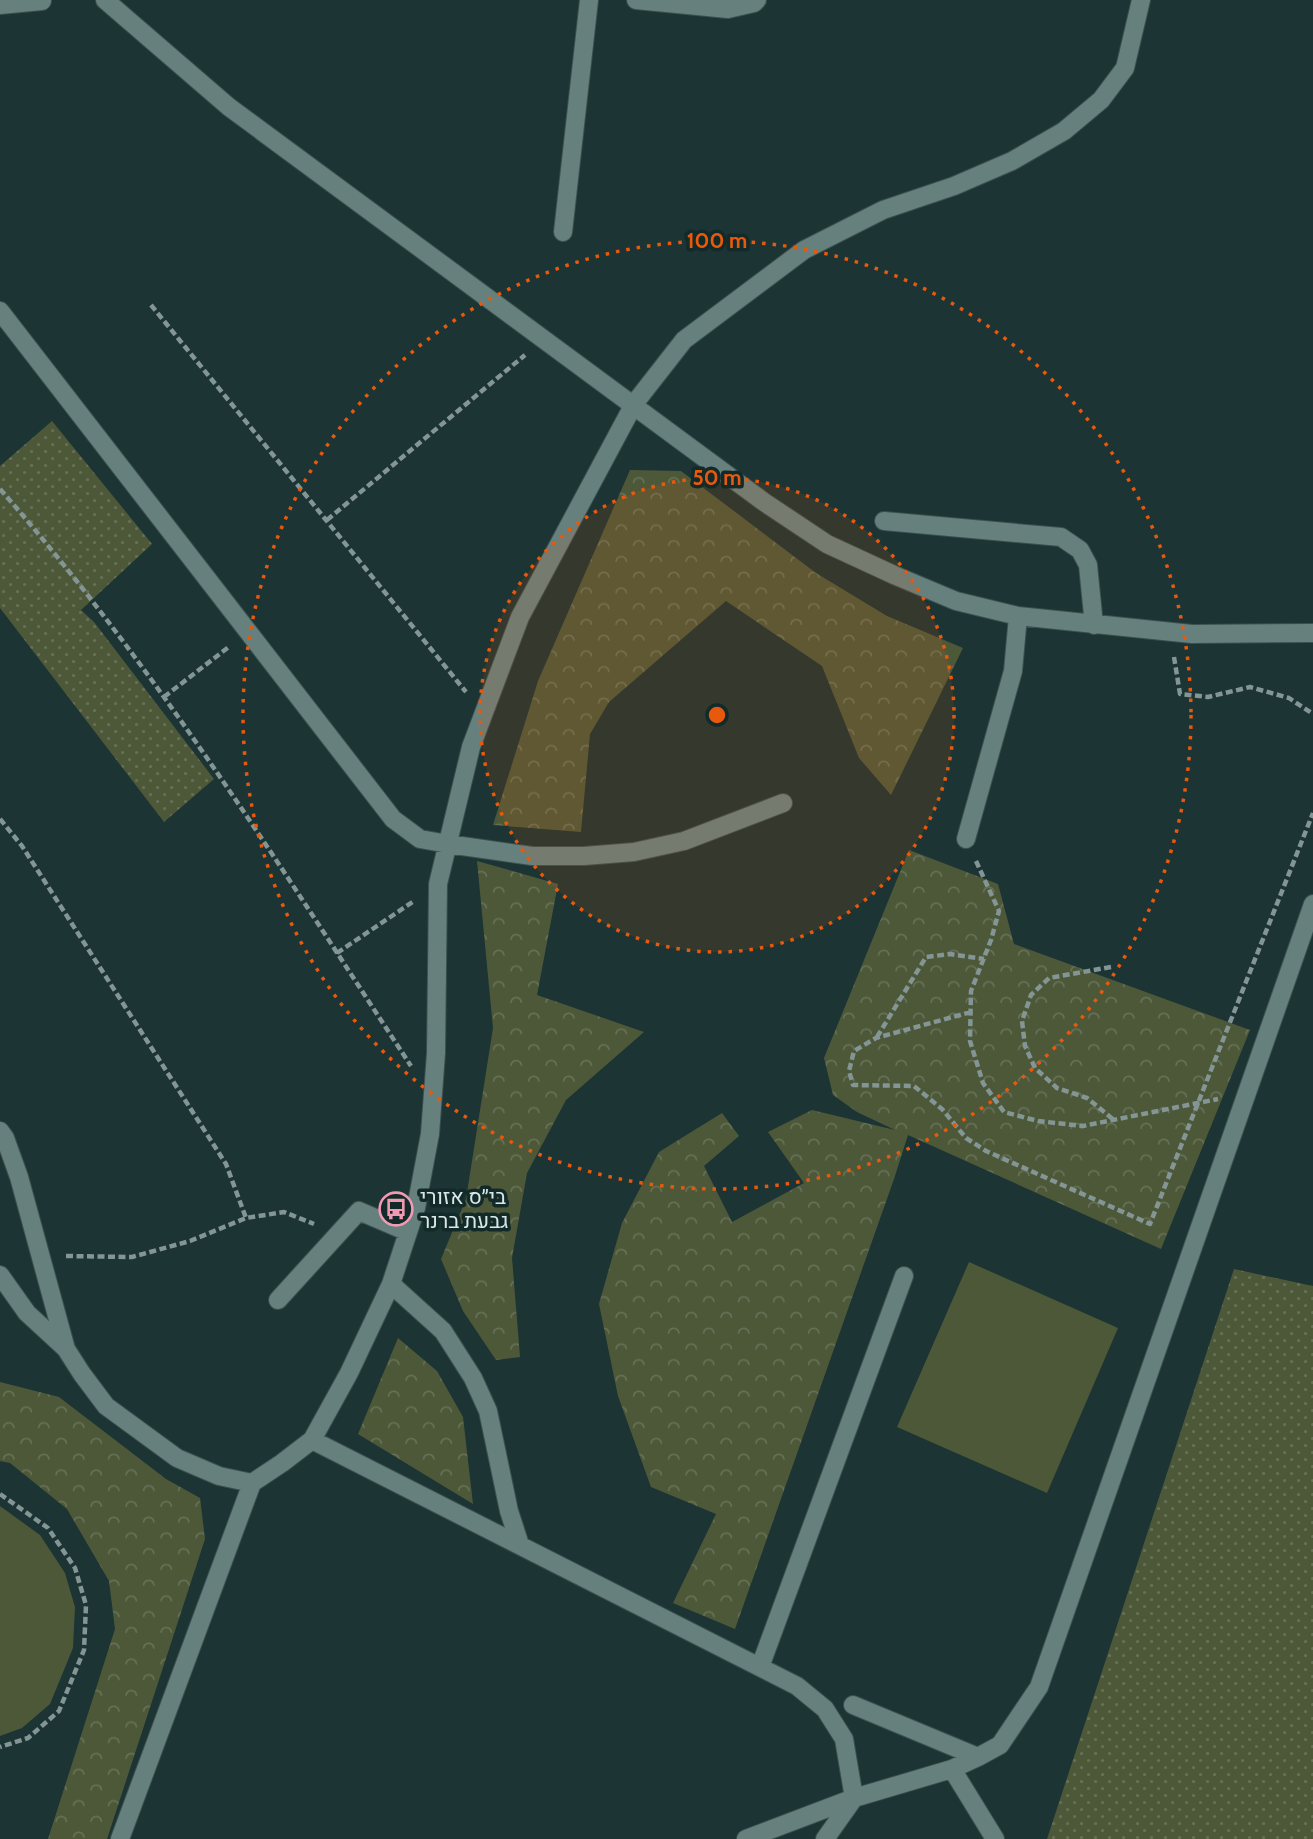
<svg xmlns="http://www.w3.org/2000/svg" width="1313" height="1839" viewBox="0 0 1313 1839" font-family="Cabin,Heebo,sans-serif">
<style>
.grass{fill:url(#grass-dots)}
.forest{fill:url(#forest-crowns)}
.garden{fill:#4d5839}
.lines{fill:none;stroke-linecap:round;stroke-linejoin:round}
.minor-casing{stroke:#3b5050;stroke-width:20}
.path{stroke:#839594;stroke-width:4.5;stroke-dasharray:7 3.5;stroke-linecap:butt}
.minor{stroke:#66807e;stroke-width:18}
.ring{fill:none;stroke:#e8590c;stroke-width:3.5;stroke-dasharray:3.5 7}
.labels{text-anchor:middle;stroke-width:7;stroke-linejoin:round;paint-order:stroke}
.poi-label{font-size:21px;fill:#d9e7e6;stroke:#122a29;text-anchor:start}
.centre{fill:#e8590c;stroke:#122a29;stroke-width:3.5}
.ring-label{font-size:21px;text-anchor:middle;font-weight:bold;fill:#e8590c;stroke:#122a29;stroke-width:7;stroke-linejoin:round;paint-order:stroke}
</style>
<defs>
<pattern id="grass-dots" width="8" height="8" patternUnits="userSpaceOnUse" patternTransform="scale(1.75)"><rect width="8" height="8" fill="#4d5839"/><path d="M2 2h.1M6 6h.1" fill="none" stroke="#667056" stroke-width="1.8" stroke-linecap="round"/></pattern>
<pattern id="forest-crowns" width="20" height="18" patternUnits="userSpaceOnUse" patternTransform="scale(1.75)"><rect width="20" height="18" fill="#4d5839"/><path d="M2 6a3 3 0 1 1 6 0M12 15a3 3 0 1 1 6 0" fill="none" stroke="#667056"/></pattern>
</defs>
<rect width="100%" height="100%" fill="#1c3433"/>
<path class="grass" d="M52,421L152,544L81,610L94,622L214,779L164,822L0,608V466Z
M1234,1269L1313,1286V1839H1047Z"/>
<path class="forest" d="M630,470L681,471L816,573L887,616L963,648L891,795L859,758L822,666L726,601L609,702L590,734L581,832L493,825L538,681Z
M909,850L998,884L1014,944L1250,1030L1161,1249L908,1135L894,1179L735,1629L673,1603L716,1514L651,1487L618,1396L599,1304L622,1223L659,1152L722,1113L739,1136L704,1166L732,1222L804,1183L768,1132L812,1110L895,1130L857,1112L833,1095L824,1058Z
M477,861L558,884L537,995L644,1032L566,1100L527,1173L512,1258L520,1357L496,1360L463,1311L441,1259L466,1199L493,1028Z
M398,1338L437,1371L463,1417L473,1504L358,1434Z
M0,1382L59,1397L166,1479L200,1498L205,1539L107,1839H48L115,1629L109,1581L67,1509L10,1463L0,1461Z"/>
<path class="garden" d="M969,1262L1118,1328L1047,1493L897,1427Z
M0,1506L40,1535L65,1573L75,1607L73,1648L50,1704L22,1728L0,1736Z"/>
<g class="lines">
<defs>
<path id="minor" d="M105,0L229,107L764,502L827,544L894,575L956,601L1018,616L1192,634L1313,633
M636,0L728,9L754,3L757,0
M0,5L42,1
M563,232L589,0
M0,311L393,819L420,839L448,844L532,856H584L634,852L684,841L783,803
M884,521L1061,537L1080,550L1088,565L1094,625
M966,839L1013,671L1018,616
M0,1131L5,1138L19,1177L66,1349L82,1374L106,1406L177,1458L219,1476L252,1483L282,1463L312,1440L349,1373L391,1284L416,1208L430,1134L436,1053L438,884L471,747L520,617L634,404L684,340L804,250L883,210L954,186L1012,161L1064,131L1101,100L1125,68L1141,0
M0,1275L27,1313L65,1348
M391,1284L443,1331L473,1378L488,1411L509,1511L520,1545
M278,1300L359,1211L408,1232
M312,1440L797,1686L825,1709L844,1739L854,1798L825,1839
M760,1667L904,1276
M853,1705L978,1757
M952,1769L995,1839
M120,1839L252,1483
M746,1839L854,1798L952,1769L978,1757L1000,1745L1039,1687L1313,904"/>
</defs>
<use href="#minor" class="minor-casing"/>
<path class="path" d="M151,305L466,692
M0,489C156,667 281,868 411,1066
M327,520L525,355
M1174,657L1180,694L1208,697L1250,687L1289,698L1313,714
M164,697L230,646
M0,819L22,846L226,1164L246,1218
M976,861L999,911L991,940L971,991L970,1041L983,1083L1004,1112L1038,1121L1083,1126L1218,1099
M337,953L414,901
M1111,967L1049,978L1031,995L1022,1021L1025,1046L1035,1068L1057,1088L1087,1098L1114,1120
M971,1012L876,1038L854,1051L849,1071L853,1085L914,1086L942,1109L966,1138L986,1151L1150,1224L1313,813
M877,1037L926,957L950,954L984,959
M66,1256L132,1257L190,1241L246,1218L284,1212L314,1224
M0,1494L48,1528L75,1568L86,1605L84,1650L59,1711L28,1738L0,1747"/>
<use href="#minor" class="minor"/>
</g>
<circle cx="717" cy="715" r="237" fill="#e8590c" fill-opacity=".12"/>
<g class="ring">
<circle cx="717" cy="715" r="237"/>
<circle cx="717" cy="715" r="474"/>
</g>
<defs>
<symbol id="bus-ring" viewBox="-11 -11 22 22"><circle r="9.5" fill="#122a29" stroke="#f19ab2" stroke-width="1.5"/><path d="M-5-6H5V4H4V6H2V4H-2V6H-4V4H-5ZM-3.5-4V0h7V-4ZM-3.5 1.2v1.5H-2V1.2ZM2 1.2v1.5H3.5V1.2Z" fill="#f19ab2"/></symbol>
</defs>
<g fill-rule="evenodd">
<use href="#bus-ring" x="377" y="1190" width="38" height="38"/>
</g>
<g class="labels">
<g class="poi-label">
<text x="420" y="1204">בי״ס אזורי<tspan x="420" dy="24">גבעת ברנר</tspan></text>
</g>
</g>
<circle cx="717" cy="715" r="10" class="centre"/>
<g class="ring-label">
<text x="717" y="248">100 m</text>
<text x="717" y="485">50 m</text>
</g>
</svg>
